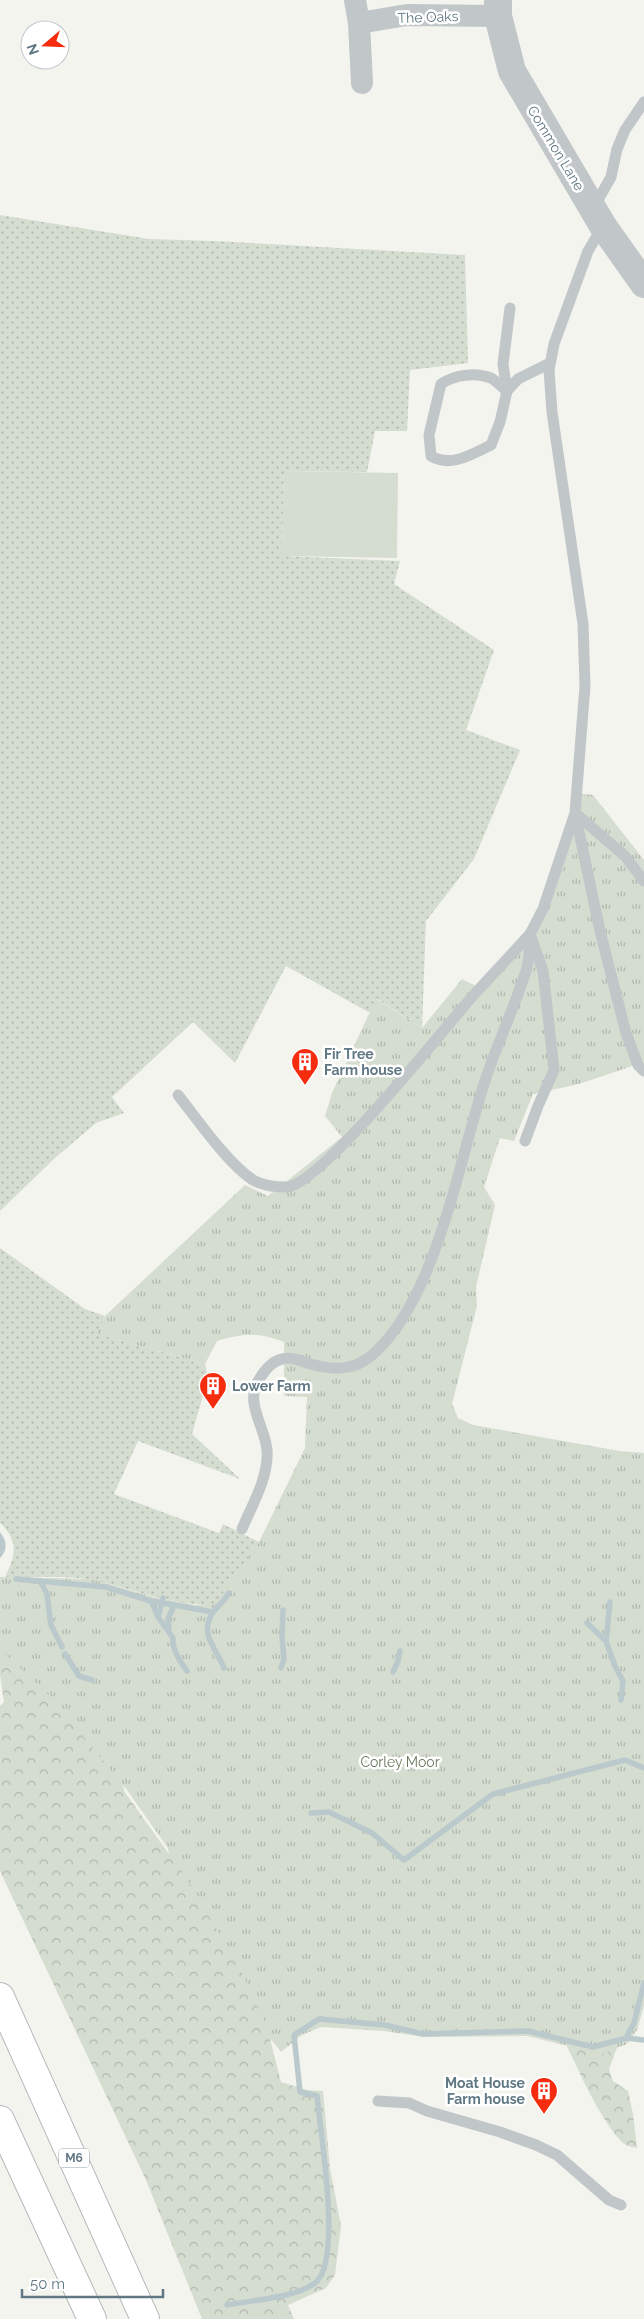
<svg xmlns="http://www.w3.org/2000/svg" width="644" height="2319" viewBox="0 0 644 2319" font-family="Raleway,sans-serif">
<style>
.grass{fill:url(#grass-dots)}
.forest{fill:url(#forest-crowns)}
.park{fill:url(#park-tufts)}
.pitch{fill:#d5dcd0}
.water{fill:#b9c9cc}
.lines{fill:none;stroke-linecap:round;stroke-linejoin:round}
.stream{stroke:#b9c9cc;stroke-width:5.5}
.motorway-casing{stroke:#b5b9bc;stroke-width:30}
.service{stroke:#c1c6c9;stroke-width:11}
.minor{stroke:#c1c6c9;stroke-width:22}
.tertiary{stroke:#c1c6c9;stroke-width:28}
.motorway{stroke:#fff;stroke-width:28}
.labels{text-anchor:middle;stroke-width:5;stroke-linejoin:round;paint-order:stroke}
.shield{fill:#fff;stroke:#90a0a9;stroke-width:1}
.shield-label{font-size:12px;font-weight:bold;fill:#607784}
.street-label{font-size:14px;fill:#607784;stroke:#fff}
.poi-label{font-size:14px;font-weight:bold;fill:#607784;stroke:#fff;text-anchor:start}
.park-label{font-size:14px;fill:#677a5f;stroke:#fff}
</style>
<defs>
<pattern id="grass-dots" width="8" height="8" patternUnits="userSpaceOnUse" patternTransform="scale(1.25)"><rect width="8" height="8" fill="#d5dcd0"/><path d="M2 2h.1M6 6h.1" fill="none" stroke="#b0b7ae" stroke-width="1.8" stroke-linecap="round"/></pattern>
<pattern id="forest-crowns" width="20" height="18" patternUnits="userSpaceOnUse" patternTransform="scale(1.25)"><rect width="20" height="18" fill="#d5dcd0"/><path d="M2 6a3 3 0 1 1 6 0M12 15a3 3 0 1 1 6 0" fill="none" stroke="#b0b7ae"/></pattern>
<pattern id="park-tufts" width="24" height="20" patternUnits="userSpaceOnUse" patternTransform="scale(1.25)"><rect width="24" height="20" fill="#d5dcd0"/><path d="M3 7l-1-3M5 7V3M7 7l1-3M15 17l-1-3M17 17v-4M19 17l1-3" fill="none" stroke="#b0b7ae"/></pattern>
</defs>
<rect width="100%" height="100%" fill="#f4f4ef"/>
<path class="grass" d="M0,215L149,239L214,241L465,255L468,363L410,370L407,431H375L367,472L284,471L282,556L400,561L394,584L494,650L466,730L520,750L474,859L426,921L422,1028L377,999L370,1013L286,966L235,1063L193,1022L112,1097L124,1113L96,1123L56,1157L0,1211Z
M0,1248L85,1309L105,1316L98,1334L205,1364L208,1378L192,1434L240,1479L138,1441L114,1494L219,1533L223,1524L259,1542L216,1604C173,1607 134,1589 93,1580C68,1575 31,1578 5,1577C16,1555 19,1541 0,1523Z"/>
<path class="forest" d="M6,1577L77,1579L121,1762L124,1791L169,1854L161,1815L627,2021L609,2069L613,2081L628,2091L633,2114L637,2148C630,2147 624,2145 620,2140C595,2111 578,2068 561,2034L385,2020L268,2031L281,2082L307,2090L323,2091L330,2168L341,2226L335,2275L326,2288L288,2305L294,2319H202L146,2180L0,1871V1706L4,1702L0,1675V1586Z"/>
<path class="park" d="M577,793L593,795L644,860V1062L579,1084L533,1094L514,1141L500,1138L484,1187L495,1205L476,1287L477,1306L452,1404L458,1418L473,1425L620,1451L644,1453V2006L637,2030L627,2044L602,2054L527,2036L424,2037L384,2031L321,2027L302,2035L281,2052L269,2037L264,2019L240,1969L172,1854L127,1790L51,1697L0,1649V1577L91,1579L154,1597L195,1605L216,1603L259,1542L305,1448L307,1397L284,1396V1342C256,1332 245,1333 217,1341L205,1364L97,1334L105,1316L245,1185L268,1196L342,1137L325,1116L332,1093L376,999L422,1028L462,979L476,986L536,920Z"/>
<path class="pitch" d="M284,471L398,473L397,558L282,556Z"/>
<path class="water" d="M0,1532C7,1541 8,1550 0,1558Z"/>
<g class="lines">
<path class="stream" d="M16,1579L106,1587L151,1601L213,1612
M40,1581L47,1594L51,1625L62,1647
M151,1601L158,1617L173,1638C172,1650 180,1661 187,1671
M158,1617L163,1598
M587,1623L606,1641L615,1666L623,1681L621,1700
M169,1629L168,1619L173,1608L170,1604
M606,1641L610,1602
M65,1654L79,1676L92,1680
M224,1668C217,1649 199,1635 212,1614C216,1607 223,1603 229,1593
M281,1668L284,1659L282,1637L283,1610
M393,1672L398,1661L400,1651
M311,1813L329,1812L372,1833L404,1860L493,1794L625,1760L644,1768
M626,2038L644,2040
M227,2305C253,2300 295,2298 315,2283C343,2262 320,2131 317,2096L300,2092L294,2035L319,2019L385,2025L423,2034L528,2031L593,2047L626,2038L634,2023L644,1983"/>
<defs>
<path id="motorway" d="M0,1997L145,2319
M0,2120L92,2319"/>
</defs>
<use href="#motorway" class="motorway-casing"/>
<path class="service" d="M594,207L611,177L617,149L625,130L644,102
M507,391C502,387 496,381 491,378C475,372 454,375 441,384L429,435L431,456C451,468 472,454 491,445L500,422L507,391L518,379L550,363
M507,391L503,364L510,308
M644,881L625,856L575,813L600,931L626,1033L638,1065L644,1071
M178,1095C197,1119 228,1164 253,1180C262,1185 277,1187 287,1187C320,1185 443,1030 471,998C491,976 511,955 530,934L543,909L575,813L585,686L583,624L552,412L549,370L554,344L588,251L603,226
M242,1529C252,1505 269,1477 267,1450C265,1426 243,1401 260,1378C265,1370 272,1361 282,1359C291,1357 299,1360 307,1363C330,1370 352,1372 371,1356C436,1301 458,1164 484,1084C496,1046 514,1009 526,971C530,960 529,946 530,934L543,971L554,1070L538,1106L525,1141
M378,2101L409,2103L427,2111L500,2132L536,2145L557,2155L609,2200L621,2205"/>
<path class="minor" d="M355,0L359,23L362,83
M359,23L407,15L498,16"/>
<path class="tertiary" d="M498,0V16L512,71L603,226L644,284"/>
<use href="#motorway" class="motorway"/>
</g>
<defs>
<symbol id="building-pin" viewBox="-11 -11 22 30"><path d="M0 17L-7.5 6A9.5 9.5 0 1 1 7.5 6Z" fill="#f52c0e" stroke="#fff"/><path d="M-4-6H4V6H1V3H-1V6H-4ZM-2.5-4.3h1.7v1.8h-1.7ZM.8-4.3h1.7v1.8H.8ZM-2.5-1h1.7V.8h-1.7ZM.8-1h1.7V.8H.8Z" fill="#fff"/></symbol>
</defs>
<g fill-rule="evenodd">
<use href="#building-pin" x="289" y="1046" width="32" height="43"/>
<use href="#building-pin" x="197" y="1370" width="32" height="43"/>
<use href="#building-pin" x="528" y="2075" width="32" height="43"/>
</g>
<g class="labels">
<rect class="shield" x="59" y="2148.5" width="30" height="19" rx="4"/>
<g class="shield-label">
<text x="74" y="2162">M6</text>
</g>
<g class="street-label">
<text transform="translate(428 17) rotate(-2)" y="5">The Oaks</text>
<text transform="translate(556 148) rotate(59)" y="5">Common Lane</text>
</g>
<g class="poi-label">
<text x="324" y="1059">Fir Tree<tspan x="324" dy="16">Farm house</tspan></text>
<text x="232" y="1391">Lower Farm</text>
<text x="525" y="2088" text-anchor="end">Moat House<tspan x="525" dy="16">Farm house</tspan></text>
</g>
<g class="park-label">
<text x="400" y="1767">Corley Moor</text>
</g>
</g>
<g transform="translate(45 45) rotate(251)"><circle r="24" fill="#ffffff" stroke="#bfc9ce"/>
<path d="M0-4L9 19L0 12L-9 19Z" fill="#f52c0e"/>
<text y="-8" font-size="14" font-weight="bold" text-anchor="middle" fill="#607784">N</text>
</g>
<path d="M22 2289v8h141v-8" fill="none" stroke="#607784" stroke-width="2.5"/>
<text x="30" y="2289" font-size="15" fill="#607784" stroke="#ffffff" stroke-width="4" paint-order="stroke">50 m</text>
</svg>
